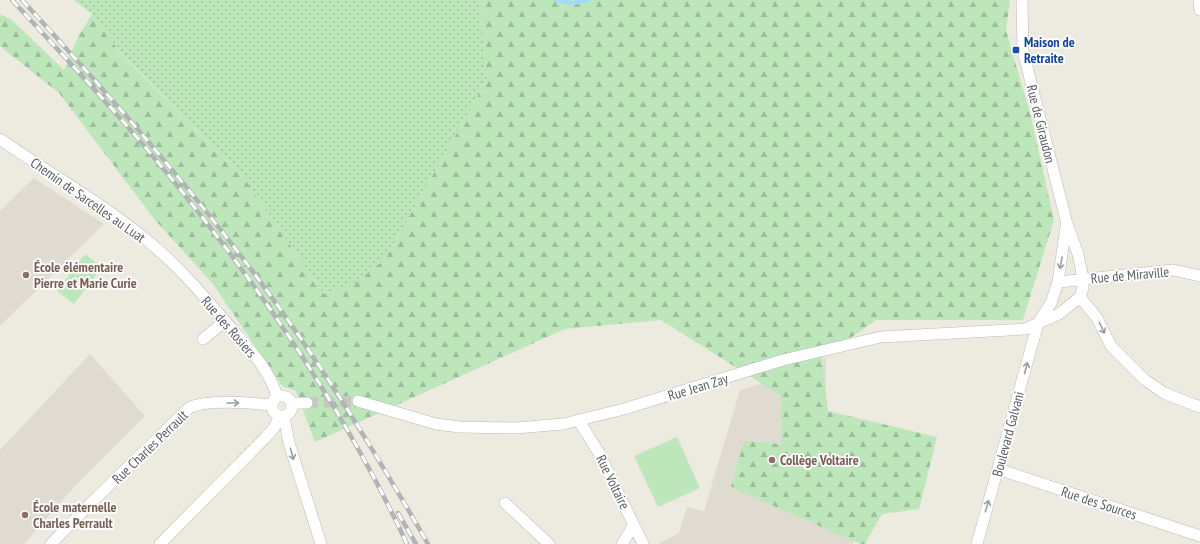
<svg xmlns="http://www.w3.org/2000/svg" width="1200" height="544" viewBox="0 0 1200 544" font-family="'PT Sans Narrow',sans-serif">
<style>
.education{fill:#e0dbd1}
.grass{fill:#bde7bb}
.forest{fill:url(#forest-firs)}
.park{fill:url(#park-dots)}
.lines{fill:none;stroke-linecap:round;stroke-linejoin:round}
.stream{stroke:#9fdbff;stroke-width:4}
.minor-tunnel{stroke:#c8c7c1;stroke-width:11;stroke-dasharray:11 5.5;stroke-linecap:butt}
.minor-casing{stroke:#b6babe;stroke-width:12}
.minor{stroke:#fff;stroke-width:11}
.rail-casing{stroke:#b2b3b4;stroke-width:4.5}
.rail{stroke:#fff;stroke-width:3;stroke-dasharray:9;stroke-linecap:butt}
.oneway{stroke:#9b9ea1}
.transit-dot{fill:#1a4fb4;stroke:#fff;stroke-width:1.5}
.education-dot{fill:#8d6e63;stroke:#fff;stroke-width:1.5}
.labels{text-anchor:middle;stroke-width:3.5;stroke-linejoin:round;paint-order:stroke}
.transit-label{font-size:14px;font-weight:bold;fill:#164399;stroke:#fff;text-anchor:start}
.street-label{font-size:14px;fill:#595e63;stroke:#fff}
.education-label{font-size:14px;font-weight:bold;fill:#785e54;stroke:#fff;text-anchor:start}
</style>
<defs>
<pattern id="forest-firs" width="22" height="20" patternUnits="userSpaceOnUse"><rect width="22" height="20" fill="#bde7bb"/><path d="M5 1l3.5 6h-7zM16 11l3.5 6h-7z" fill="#9dbe9c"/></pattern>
<pattern id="park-dots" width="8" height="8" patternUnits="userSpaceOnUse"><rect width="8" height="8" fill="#bde7bb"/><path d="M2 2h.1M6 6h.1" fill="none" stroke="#9dbe9c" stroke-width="1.8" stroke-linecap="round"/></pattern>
</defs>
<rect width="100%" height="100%" fill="#edeae0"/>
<path class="education" d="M34,178L104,224L0,326V211Z
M90,354L145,416L75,486L24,544H0V450Z
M826,357L824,499L863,498L853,544H658L679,533L687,507L704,511L740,390L804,371Z"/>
<path class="grass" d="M85,254L102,267L74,304L57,291Z
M677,437L700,488L658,507L634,456Z"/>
<path class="forest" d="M479,0H1010L1006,30L1031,117L1054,220L1023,320H876L822,358L828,411L937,437L919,509L882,514L865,544H860L731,487L744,441L782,444L781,396L661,320L565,329L315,442L296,391L282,386L213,284L155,220L59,93L0,46V14L12,20L64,70L78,37L92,14L123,56L247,182L324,294L348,287L384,260L487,80Z"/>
<path class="park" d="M74,0H479L487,80L384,260L348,287L324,294L247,182L123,55L92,14Z"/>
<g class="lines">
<path class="stream" d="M556,0L573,3L588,0"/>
<path class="minor-tunnel" d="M307,403L358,401"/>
<defs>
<path id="minor" d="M1199,0L1200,10
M0,139C51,175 108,206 155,247C183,271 208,301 232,329C250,350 270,370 277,397
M1058,282L1173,270L1200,276
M1080,297L1097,318L1111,346L1145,380L1164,393L1200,407
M203,339L225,321
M272 406a10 10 0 1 1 20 0a10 10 0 1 1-20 0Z
M358,401L436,424L460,427L516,428L563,424L624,409L783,360L881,337L1025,329L1059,314L1080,297L1083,288V279L1078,254L1067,224L1023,51L1022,0
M292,403H307
M284,416L289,443L321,544
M579,421L599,453L643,544
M998,469L1200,536
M505,503L549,544
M51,544L91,503L189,408C206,399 252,403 271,405
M160,544L264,439L274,428L280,416
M622,544L634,525
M977,544L1038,323L1051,303L1058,282L1066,226"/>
</defs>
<use href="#minor" class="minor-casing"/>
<use href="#minor" class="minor"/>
<defs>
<path id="rail" d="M12,0C61,53 111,106 157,161C254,278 343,406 407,544
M22,0C99,84 175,169 244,260C313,350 372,446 428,544
M398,513L416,544"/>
</defs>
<use href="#rail" class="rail-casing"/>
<use href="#rail" class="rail"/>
</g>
<defs><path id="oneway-shaft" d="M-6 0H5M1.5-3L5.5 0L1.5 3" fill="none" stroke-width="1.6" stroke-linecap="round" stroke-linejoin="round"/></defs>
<g class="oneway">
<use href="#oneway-shaft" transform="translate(1061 263) rotate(101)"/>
<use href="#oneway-shaft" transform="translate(1102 328) rotate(64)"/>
<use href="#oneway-shaft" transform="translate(1026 368) rotate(-75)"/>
<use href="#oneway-shaft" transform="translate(233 403)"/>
<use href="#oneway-shaft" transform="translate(292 454) rotate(74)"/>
<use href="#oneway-shaft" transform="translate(987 506) rotate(-74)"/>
</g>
<rect class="transit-dot" x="1012" y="46" width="8" height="8" rx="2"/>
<g class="education-dot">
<circle cx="26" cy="275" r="4"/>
<circle cx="772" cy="460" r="4"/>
<circle cx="25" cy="515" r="4"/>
</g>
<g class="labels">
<g class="transit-label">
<text x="1024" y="47">Maison de<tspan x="1024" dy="16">Retraite</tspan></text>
</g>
<g class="street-label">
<text transform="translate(1041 124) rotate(76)" y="5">Rue de Giraudon</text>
<text transform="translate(88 200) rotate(35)" y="5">Chemin de Sarcelles au Luat</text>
<text transform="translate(1130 275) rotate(-5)" y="5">Rue de Miraville</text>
<text transform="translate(229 327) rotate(49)" y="5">Rue des Rosiers</text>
<text transform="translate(698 387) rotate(-17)" y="5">Rue Jean Zay</text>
<text transform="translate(1008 434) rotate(-75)" y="5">Boulevard Galvani</text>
<text transform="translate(150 447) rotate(-44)" y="5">Rue Charles Perrault</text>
<text transform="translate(613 482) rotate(64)" y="5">Rue Voltaire</text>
<text transform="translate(1099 503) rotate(18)" y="5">Rue des Sources</text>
</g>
<g class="education-label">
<text x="34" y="272">École élémentaire<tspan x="34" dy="16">Pierre et Marie Curie</tspan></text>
<text x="780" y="465">Collège Voltaire</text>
<text x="33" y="512">École maternelle<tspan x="33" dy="16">Charles Perrault</tspan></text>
</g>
</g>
</svg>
